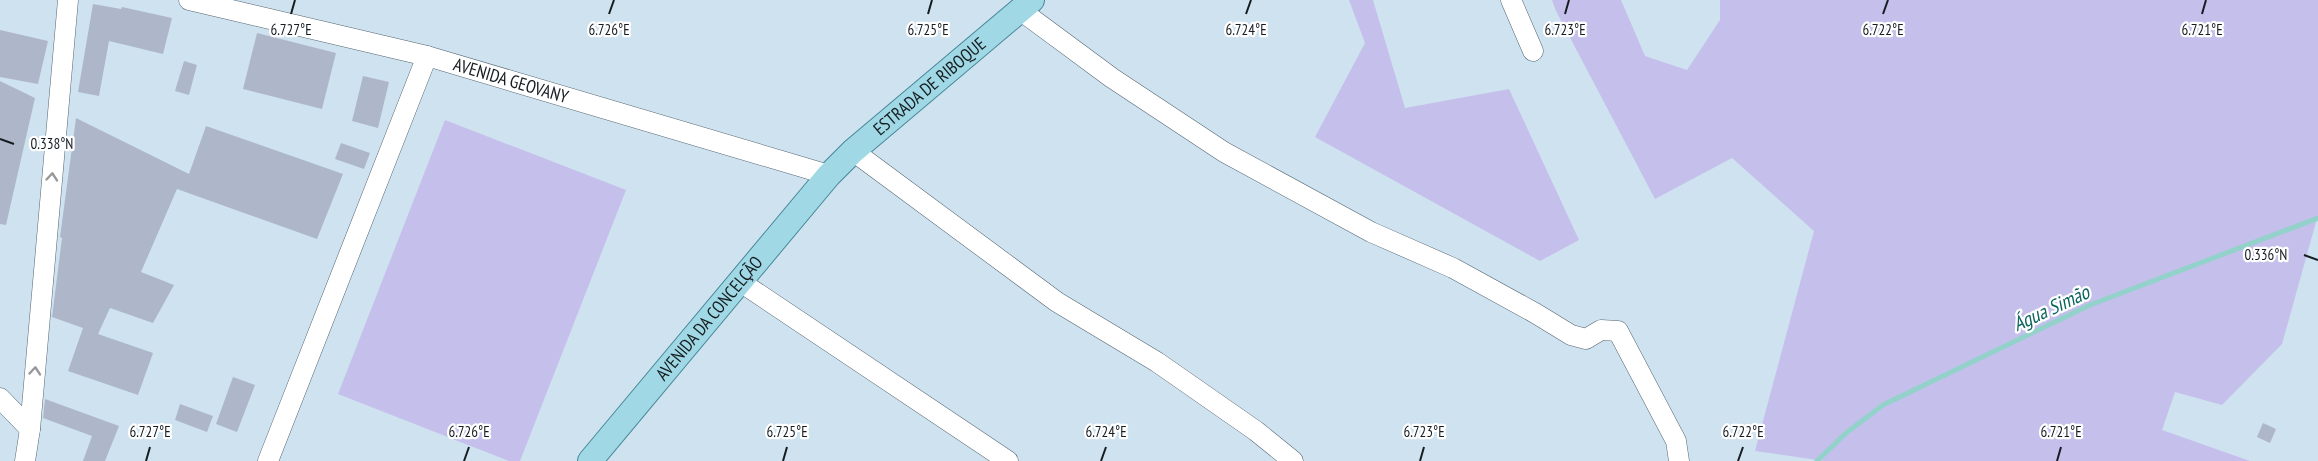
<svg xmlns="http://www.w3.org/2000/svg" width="2318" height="461" viewBox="0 0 2318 461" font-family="'PT Sans Narrow',sans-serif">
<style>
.green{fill:#c5bfeb}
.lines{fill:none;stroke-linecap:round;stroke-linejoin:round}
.stream{stroke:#92d2ca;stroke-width:5}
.building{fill:#aeb7c9}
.minor-casing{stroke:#546571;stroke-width:21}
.major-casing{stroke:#478795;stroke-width:26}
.minor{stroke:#fff;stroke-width:20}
.major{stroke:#a0d9e5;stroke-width:24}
.oneway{stroke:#96999b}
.ticks{fill:none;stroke:#161d21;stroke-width:2}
.labels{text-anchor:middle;stroke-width:4.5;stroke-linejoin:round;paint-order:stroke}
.street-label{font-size:18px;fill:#161d21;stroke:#fff}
.water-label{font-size:20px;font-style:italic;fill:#0c655e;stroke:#fff}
.ticks-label{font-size:15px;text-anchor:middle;fill:#161d21;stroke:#fff;stroke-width:4.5;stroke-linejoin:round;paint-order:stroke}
</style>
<rect width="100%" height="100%" fill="#cfe2f0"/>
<path class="green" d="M1349,0H1373L1405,108L1509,89L1579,240L1540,261L1315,137L1365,43Z
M1552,0H1621L1645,56L1687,70L1720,20V0H2318V215L2282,344L2222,405L2175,392L2162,430L2250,461H1824L1755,451L1814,231L1732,158L1655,199L1556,11Z
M445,120L626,190L520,461H509L338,394Z"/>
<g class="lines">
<path class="stream" d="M1817,461L1846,433L1883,405L2090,305L2318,218"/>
</g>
<path class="building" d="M93,4L121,9L122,7L172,18L163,54L109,41L99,96L78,92Z
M0,30L48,41L38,84L0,77Z
M257,33L336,53L322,109L243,89Z
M184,61L197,65L189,95L175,91Z
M363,76L389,82L378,128L352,121Z
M0,81L35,98L6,225L0,224Z
M76,118L189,174L206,126L343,174L317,239L177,189L141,272L174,285L153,323L110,308L98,334L153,353L138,395L68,371L83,328L52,317L62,238L60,237Z
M341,143L370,153L364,169L335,159Z
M233,377L255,385L237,432L216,424Z
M45,399L119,426L105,461H83L92,436L43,418Z
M180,404L213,416L207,432L175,420Z
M2263,423L2276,429L2270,443L2257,437Z"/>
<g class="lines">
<defs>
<g id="minor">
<path id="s1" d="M189,0L427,56L829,175"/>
<path d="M1511,0L1533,51"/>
<path d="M1020,10L1112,78L1224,152L1371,232L1453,268L1535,313L1571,335L1586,339L1601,330L1618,331L1676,441L1679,461"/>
<path d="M853,151L1057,302L1157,362L1256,431L1293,461"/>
<path d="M739,281L1008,461"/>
<path d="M0,398L30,429"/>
<path d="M25,461L30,429L68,0"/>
<path d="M268,461L427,56"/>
</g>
<g id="major">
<path id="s2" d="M590,461L829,175L853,151L1032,0"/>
</g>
</defs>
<use href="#minor" class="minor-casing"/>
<use href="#major" class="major-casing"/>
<use href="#minor" class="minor"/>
<use href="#major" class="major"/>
</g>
<defs><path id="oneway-chevron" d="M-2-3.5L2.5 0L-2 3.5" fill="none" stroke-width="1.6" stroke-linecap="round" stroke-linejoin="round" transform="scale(1.5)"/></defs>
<g class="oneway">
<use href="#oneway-chevron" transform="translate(52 177) rotate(-85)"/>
<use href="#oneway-chevron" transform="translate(35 371) rotate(-85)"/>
</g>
<path class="ticks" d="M291,14L295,0M609,14L614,0M928,14L932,0M1246,14L1251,0M1565,14L1569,0M1883,14L1888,0M2202,14L2206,0M0,139L14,144M2304,255L2318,260M146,461L150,447M464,461L469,447M783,461L787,447M1101,461L1106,447M1420,461L1424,447M1738,461L1743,447M2057,461L2061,447"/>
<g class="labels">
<g class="street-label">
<text dy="6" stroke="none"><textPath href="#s1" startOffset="332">AVENIDA GEOVANY</textPath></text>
<text dy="6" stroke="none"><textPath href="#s2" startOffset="507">ESTRADA DE RIBOQUE</textPath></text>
<text dy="6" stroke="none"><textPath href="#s2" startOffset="186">AVENIDA DA CONCELÇÃO</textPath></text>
</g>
<g class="water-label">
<text transform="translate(2051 308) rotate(-25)" y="7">Água Simão</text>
</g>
</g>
<g class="ticks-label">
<text x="291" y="35">6.727°E</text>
<text x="609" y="35">6.726°E</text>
<text x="928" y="35">6.725°E</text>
<text x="1246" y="35">6.724°E</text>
<text x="1565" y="35">6.723°E</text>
<text x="1883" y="35">6.722°E</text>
<text x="2202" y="35">6.721°E</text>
<text x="52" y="149">0.338°N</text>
<text x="2266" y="260">0.336°N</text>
<text x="150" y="437">6.727°E</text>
<text x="469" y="437">6.726°E</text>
<text x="787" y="437">6.725°E</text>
<text x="1106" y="437">6.724°E</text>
<text x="1424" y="437">6.723°E</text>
<text x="1743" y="437">6.722°E</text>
<text x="2061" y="437">6.721°E</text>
</g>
</svg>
